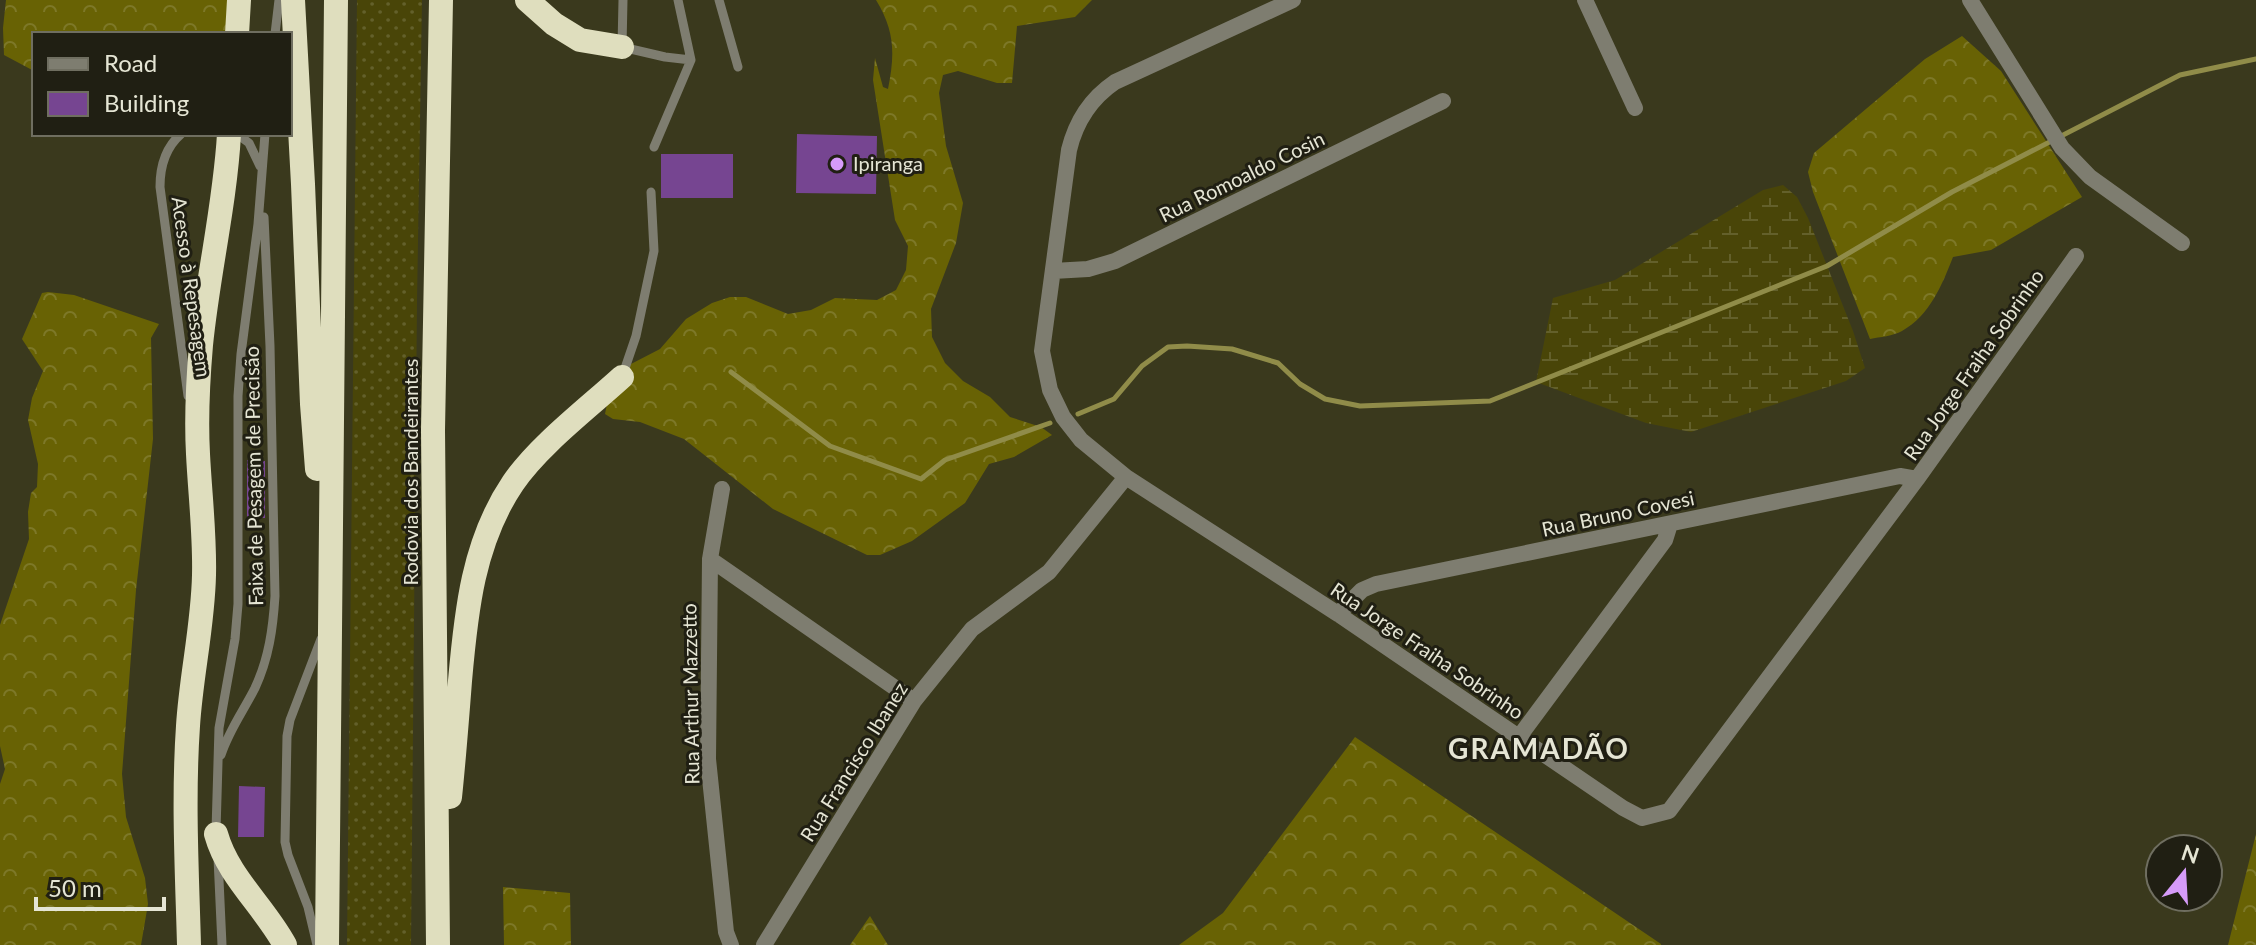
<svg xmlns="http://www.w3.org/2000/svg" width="2256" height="945" viewBox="0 0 2256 945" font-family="Lato,sans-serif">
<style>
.grass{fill:url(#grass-dots)}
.forest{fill:url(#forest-crowns)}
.wetland{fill:url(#wetland-marsh)}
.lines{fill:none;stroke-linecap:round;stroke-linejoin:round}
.stream{stroke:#908c49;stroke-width:5}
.building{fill:#764591}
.lane{stroke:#7e7d70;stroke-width:9}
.street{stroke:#7e7d70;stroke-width:16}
.highway{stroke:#dfdebe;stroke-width:24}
.poi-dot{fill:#d69bf9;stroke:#201f13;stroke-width:3}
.labels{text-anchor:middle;stroke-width:6;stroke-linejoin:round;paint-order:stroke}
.poi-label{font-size:20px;fill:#e5e5d4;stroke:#201f13;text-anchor:start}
.street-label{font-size:20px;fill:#e5e5d4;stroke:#201f13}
.district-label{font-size:28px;font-weight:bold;letter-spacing:2px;fill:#e5e5d4;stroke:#201f13}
</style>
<defs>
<pattern id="grass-dots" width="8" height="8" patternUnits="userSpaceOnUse" patternTransform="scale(2)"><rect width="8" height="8" fill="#494508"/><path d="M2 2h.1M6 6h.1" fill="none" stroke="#63602b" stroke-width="1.8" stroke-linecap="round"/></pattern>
<pattern id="forest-crowns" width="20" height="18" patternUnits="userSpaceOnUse" patternTransform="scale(2)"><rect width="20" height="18" fill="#686204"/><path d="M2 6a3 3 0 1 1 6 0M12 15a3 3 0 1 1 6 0" fill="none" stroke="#7d7828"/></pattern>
<pattern id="wetland-marsh" width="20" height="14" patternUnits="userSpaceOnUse" patternTransform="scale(2)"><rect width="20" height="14" fill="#494508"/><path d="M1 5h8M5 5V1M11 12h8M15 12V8" fill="none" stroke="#63602b"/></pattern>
</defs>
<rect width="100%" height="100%" fill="#3a391d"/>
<path class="grass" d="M357,0H422L417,301L411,945H347Z"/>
<path class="forest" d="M6,0H227V34H34V71L4,55L3,28Z
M876,0H1092L1075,17L1017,26L1012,83H997L958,71L943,75L939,93L946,146L963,203L956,243L931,309L932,337L945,363L963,381L990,397L1010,417L1041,427L1052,435L1014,457L989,464L965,503L912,541L880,555H867L773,509L684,439L640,422L613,419L605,414L607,404L631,364L660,349L686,319L712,303L730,297H746L788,314L811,310L835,298L877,300L896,290L906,270L908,246L895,220L873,80L875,58L883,87L888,89C895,54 895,31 876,0Z
M1962,36L2001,71L2082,197L1991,250L1953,257C1942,285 1930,315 1902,331C1893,336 1880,337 1870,339L1813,192L1808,172L1814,153L1925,59Z
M48,292L74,295L159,324L151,338L153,439L136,590L122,774L126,817L145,878L148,904L141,945H0V784L5,769L0,746V625L29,539L28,512L31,493L37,487L38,464L28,420L32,398L43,371L22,339L42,293Z
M1355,737L1661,944V945H1179L1223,913Z
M2256,834V945H2228Z
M503,887L570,893L571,945H504Z
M870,916L888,945H850Z"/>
<path class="wetland" d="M1783,185L1797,197L1808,218L1853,331L1865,368L1846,381L1691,432L1646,423L1536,382L1553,298L1615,280L1763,190Z"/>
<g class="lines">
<path class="stream" d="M731,372L830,446L921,479L945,460L1050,423
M1078,414L1114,399L1142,366L1168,347L1187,346L1232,349L1278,363L1300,384L1325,399L1360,406L1490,401L1827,266L1952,192L2180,75L2256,59"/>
</g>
<path class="building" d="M797,134L877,136L876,194L796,193Z
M661,154H733V198H661Z
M247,460L265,461V518H247Z
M239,786L265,787L264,837H238Z"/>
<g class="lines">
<path class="lane" d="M623,0L622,47L665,57L691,60
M719,0L738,67
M275,34L279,0
M181,134C166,147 160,167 160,187L188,396
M237,134L249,143L260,166
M654,147L691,60L678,0
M622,377L636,336L654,251L651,192
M221,755C229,730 244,710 255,688C269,658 273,628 275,596L270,346L264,217
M216,831L219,728L235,639L238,604V396L241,354L258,224L265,134
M218,858L222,945
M317,945L308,907L288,855L285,842L287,736L290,720L321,639"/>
<path class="street" d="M1293,0L1115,82C1090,99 1076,121 1069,150L1042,351L1050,390L1063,417L1081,440L1126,477L1338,614L1623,808L1642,818L1669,811L1917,479L2076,256
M1585,0L1635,108
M1970,0L2062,148L2090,177L2182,243
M1053,271L1088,269L1115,261L1443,101
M722,489L710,559L708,759L726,932L731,945
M710,559L914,701
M1338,614L1362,590L1376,584L1900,476L1917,479
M1519,737L1665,540L1670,524
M764,945L914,701L972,629L1049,572L1126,477"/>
<path class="highway" d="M293,0L303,184L312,404L317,469
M527,0L554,24L580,40L622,47
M237,34L239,0
M450,797C454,759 457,720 460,681C466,612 473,542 513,483C538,446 588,408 622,377
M216,834C228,877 264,906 285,945
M189,945C187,872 183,799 188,726C191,676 203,626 204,575C205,535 200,494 198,454C196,418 198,380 201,345C208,274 225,205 229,134
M327,945L336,0
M438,945L433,430L441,0"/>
</g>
<circle class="poi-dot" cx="837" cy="164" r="8"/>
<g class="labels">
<g class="poi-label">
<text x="853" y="171">Ipiranga</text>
</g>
<g class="street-label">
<text transform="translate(1242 177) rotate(-26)" y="7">Rua Romoaldo Cosin</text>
<text transform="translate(191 287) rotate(82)" y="7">Acesso à Repesagem</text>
<text transform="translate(1974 365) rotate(-55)" y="7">Rua Jorge Fraiha Sobrinho</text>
<text transform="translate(411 472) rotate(-90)" y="7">Rodovia dos Bandeirantes</text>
<text transform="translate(254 476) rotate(-91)" y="7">Faixa de Pesagem de Precisão</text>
<text transform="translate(1618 514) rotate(-12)" y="7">Rua Bruno Covesi</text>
<text transform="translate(1427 651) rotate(34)" y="7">Rua Jorge Fraiha Sobrinho</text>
<text transform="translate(691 694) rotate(-91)" y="7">Rua Arthur Mazzetto</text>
<text transform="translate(854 762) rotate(-58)" y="7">Rua Francisco Ibanez</text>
</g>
<g class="district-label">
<text x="1539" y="759">GRAMADÃO</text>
</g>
</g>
<rect x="32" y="32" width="260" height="104" fill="#201f13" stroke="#6f6e60" stroke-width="2"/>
<rect x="48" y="58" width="40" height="12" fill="#7e7d70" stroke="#6f6e60" stroke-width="2"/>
<text x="104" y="72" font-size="24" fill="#e5e5d4">Road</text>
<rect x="48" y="92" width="40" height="24" fill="#764591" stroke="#6f6e60" stroke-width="2"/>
<text x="104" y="112" font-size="24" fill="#e5e5d4">Building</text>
<g transform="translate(2184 873) rotate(18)"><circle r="38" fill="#201f13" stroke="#6f6e60" stroke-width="2"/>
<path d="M0-6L14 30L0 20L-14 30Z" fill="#d69bf9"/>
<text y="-12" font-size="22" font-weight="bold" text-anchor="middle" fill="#e5e5d4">N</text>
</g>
<path d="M36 897v12h128v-12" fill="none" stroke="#e5e5d4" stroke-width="4"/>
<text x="48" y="897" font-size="24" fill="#e5e5d4" stroke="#201f13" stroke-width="6" paint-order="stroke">50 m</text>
</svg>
